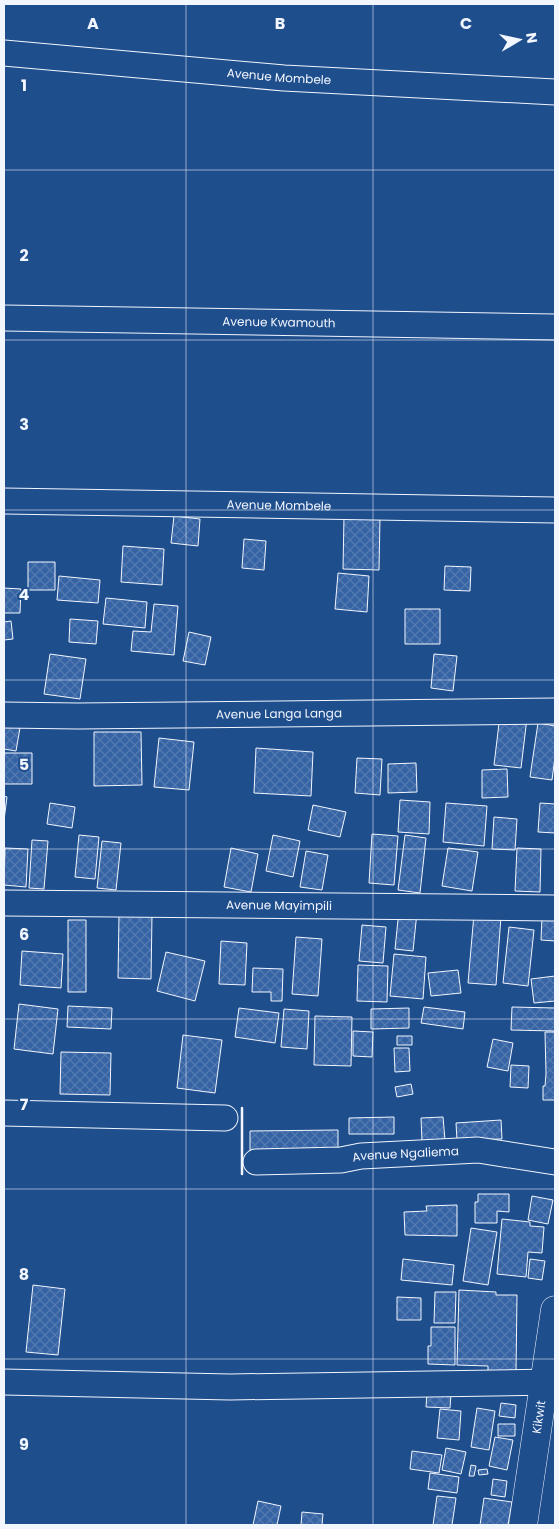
<svg xmlns="http://www.w3.org/2000/svg" width="559" height="1529" viewBox="0 0 559 1529" font-family="Poppins,sans-serif">
<style>
.building{fill:url(#building-cross-hatch);stroke:#f2f6ff}
.lines{fill:none;stroke-linecap:round;stroke-linejoin:round}
.minor-casing{stroke:#f2f6ff;stroke-width:27}
.major-casing{stroke:#f2f6ff;stroke-width:29}
.minor{stroke:#1f4e8c;stroke-width:25}
.major{stroke:#1f4e8c;stroke-width:28}
.wall{stroke:#f2f6ff;stroke-width:2.5}
.grid{fill:none;stroke:#f2f6ff;stroke-width:1;stroke-opacity:0.55}
.labels{text-anchor:middle;stroke-width:4;stroke-linejoin:round;paint-order:stroke}
.street-label{font-size:12px;fill:#f2f6ff;stroke:#1f4e8c}
.grid-label{font-size:16px;text-anchor:middle;font-weight:bold;fill:#f2f6ff;stroke:#1f4e8c;stroke-width:4;stroke-linejoin:round;paint-order:stroke}
</style>
<defs>
<pattern id="building-cross-hatch" width="8" height="8" patternUnits="userSpaceOnUse" patternTransform="scale(1.25)"><rect width="8" height="8" fill="#3563a3"/><path d="M0 0l8 8M0 8l8-8" fill="none" stroke="#537ab1"/></pattern>
</defs>
<rect width="100%" height="100%" fill="#1f4e8c"/>
<path class="building" d="M174,516L200,519L198,546L171,543Z
M344,516L380,517L379,570L343,569Z
M244,539L266,541L264,570L242,568Z
M123,546L164,549L162,585L121,582Z
M28,562H55V590H28Z
M445,566L471,567L470,591L444,590Z
M338,573L369,576L367,612L335,609Z
M59,576L100,580L98,603L57,600Z
M4,588L21,589L20,613H4Z
M106,598L147,602L145,628L103,624Z
M154,604L178,606L174,655L131,651L133,631L151,632Z
M405,609H440V644H405Z
M70,619L98,621L96,644L69,642Z
M11,621L13,639L4,640V622Z
M189,632L211,637L205,665L183,661Z
M50,654L86,659L80,699L44,694Z
M434,654L457,656L453,691L431,688Z
M500,715L527,718L521,768L494,765Z
M4,719L21,722L16,751L4,749Z
M538,723L555,726V757L552,780L530,777Z
M94,732H141L142,785L94,786Z
M159,738L194,742L189,790L154,787Z
M256,748L313,752L311,796L254,793Z
M4,753H32V784H4Z
M357,758L382,759L380,795L355,793Z
M416,763L417,792L388,793V764Z
M507,769L508,797L482,798V770Z
M4,796L7,797L4,820Z
M400,800L430,802L429,834L398,832Z
M50,803L75,807L72,828L47,824Z
M446,803L487,806L484,846L443,842Z
M540,803L555,804V833L538,832Z
M313,805L346,812L340,837L308,830Z
M494,817L517,819L515,850L492,849Z
M372,834L398,836L394,885L369,883Z
M79,835L99,837L95,879L75,877Z
M273,835L300,841L293,877L266,871Z
M405,835L426,838L420,893L398,890Z
M32,840L48,841L44,889L29,888Z
M102,841L121,843L116,890L97,888Z
M5,848L28,849L26,887L4,885Z
M231,848L258,854L251,892L224,887Z
M448,848L478,852L472,891L442,886Z
M517,848L541,849L540,892L515,891Z
M306,851L328,855L322,890L300,887Z
M399,910L417,912L413,951L395,949Z
M119,914L152,915L151,979L118,978Z
M474,914L501,916L496,985L468,983Z
M542,917L555,918V941L541,940Z
M68,920H86V992H68Z
M362,925L386,927L383,963L359,961Z
M509,927L534,930L528,986L503,983Z
M296,937L322,939L318,996L292,994Z
M221,941L247,943L245,985L219,984Z
M22,951L63,954L61,988L20,985Z
M166,952L205,961L195,1001L157,991Z
M394,954L426,957L423,999L390,996Z
M358,965L388,966L387,1002L357,1001Z
M253,968L283,969L282,1001H271V992H252Z
M458,970L461,993L431,996L428,973Z
M555,976V1001L534,1003L531,979Z
M19,1004L58,1009L53,1054L14,1049Z
M68,1006L112,1008L111,1029L67,1027Z
M424,1007L465,1012L463,1029L421,1023Z
M512,1007L555,1008V1031L511,1030Z
M239,1008L279,1013L275,1043L235,1037Z
M409,1008V1028L371,1029V1009Z
M284,1009L309,1011L307,1049L281,1047Z
M315,1016L352,1017L351,1066L314,1065Z
M353,1031L373,1032L372,1057L353,1056Z
M545,1032H555V1100H543V1086H545L546,1074Z
M183,1035L222,1040L215,1093L177,1088Z
M397,1036H412V1045H397Z
M493,1039L513,1043L508,1071L487,1067Z
M394,1048H409L410,1071L395,1072Z
M61,1052L111,1053L110,1095L60,1094Z
M511,1065L529,1066L528,1088L510,1087Z
M411,1084L413,1094L397,1097L395,1087Z
M394,1117V1134H349V1118Z
M443,1117L445,1140L422,1141L421,1118Z
M501,1120L502,1139L457,1140L456,1123Z
M338,1130V1155L250,1156V1131Z
M478,1194H509V1212L497,1211V1223H475V1202H478Z
M532,1196L553,1200L548,1224L528,1220Z
M457,1205V1236L405,1235L404,1212L427,1211L426,1206Z
M502,1219L530,1222V1226L544,1227L542,1253L528,1252L526,1277L497,1274Z
M471,1228L497,1232L488,1285L463,1281Z
M403,1259L454,1265L452,1285L401,1280Z
M530,1259L545,1261L542,1280L528,1278Z
M33,1285L65,1289L58,1355L26,1352Z
M459,1290L496,1292V1295H517L516,1372L488,1371V1366L457,1365Z
M435,1292H456L455,1323H434Z
M397,1297L421,1298V1320H397Z
M431,1327H455V1365L428,1364V1346H431Z
M427,1392L451,1394L450,1408L426,1407Z
M501,1403L516,1405L515,1418L499,1416Z
M477,1408L495,1411L489,1450L471,1447Z
M440,1409L461,1411L459,1440L437,1438Z
M498,1424H515V1436H498Z
M495,1437L513,1440L507,1470L489,1466Z
M446,1448L466,1452L461,1474L442,1470Z
M412,1451L442,1455L439,1473L410,1469Z
M471,1465L476,1466L474,1476H469Z
M487,1469L488,1474L479,1475L478,1470Z
M430,1473L459,1477L457,1493L428,1489Z
M493,1479L507,1481L505,1497L491,1495Z
M437,1496L456,1498L452,1525H433Z
M484,1498L512,1502L508,1525H480Z
M258,1501L281,1506L277,1525H253Z
M302,1512L323,1514L322,1525H301Z"/>
<g class="lines">
<defs>
<g id="minor">
<path id="s1" d="M4,53L284,78L555,92"/>
<path id="s2" d="M4,318L555,327"/>
<path id="s3" d="M4,501L555,510"/>
<path id="s4" d="M4,715L78,716L555,711"/>
<path id="s5" d="M4,903L555,908"/>
<path d="M4,1113L225,1118"/>
<path id="s6" d="M256,1162L341,1160L361,1156L478,1150L555,1162"/>
<path d="M4,1382L230,1387L555,1382"/>
</g>
<g id="major">
<path id="s7" d="M523,1525L555,1310"/>
</g>
</defs>
<use href="#minor" class="minor-casing"/>
<use href="#major" class="major-casing"/>
<use href="#minor" class="minor"/>
<use href="#major" class="major"/>
<path class="wall" d="M242,1174V1108"/>
</g>
<path class="grid" d="M186,4V1525M373,4V1525M4,170H555M4,340H555M4,510H555M4,680H555M4,849H555M4,1019H555M4,1189H555M4,1359H555"/>
<g class="labels">
<g class="street-label">
<text dy="4" stroke="none"><textPath href="#s1" startOffset="276">Avenue Mombele</textPath></text>
<text dy="4" stroke="none"><textPath href="#s2" startOffset="275">Avenue Kwamouth</textPath></text>
<text dy="4" stroke="none"><textPath href="#s3" startOffset="275">Avenue Mombele</textPath></text>
<text dy="4" stroke="none"><textPath href="#s4" startOffset="275">Avenue Langa Langa</textPath></text>
<text dy="4" stroke="none"><textPath href="#s5" startOffset="275">Avenue Mayimpili</textPath></text>
<text dy="4" stroke="none"><textPath href="#s6" startOffset="150">Avenue Ngaliema</textPath></text>
<text dy="4" stroke="none"><textPath href="#s7" startOffset="109">Kikwit</textPath></text>
</g>
</g>
<g class="grid-label">
<text x="93" y="29">A</text>
<text x="280" y="29">B</text>
<text x="466" y="29">C</text>
<text x="24" y="91">1</text>
<text x="24" y="261">2</text>
<text x="24" y="430">3</text>
<text x="24" y="600">4</text>
<text x="24" y="770">5</text>
<text x="24" y="940">6</text>
<text x="24" y="1110">7</text>
<text x="24" y="1280">8</text>
<text x="24" y="1450">9</text>
</g>
<rect width="559" height="1529" fill="none" stroke="#f2f6ff" stroke-width="10"/>
<g transform="translate(519 40) rotate(81)" stroke="#1f4e8c" stroke-width="4" paint-order="stroke">
<path d="M0-4L9 19L0 12L-9 19Z" fill="#f2f6ff"/>
<text y="-8" font-size="14" font-weight="bold" text-anchor="middle" fill="#f2f6ff">N</text>
</g>
</svg>
